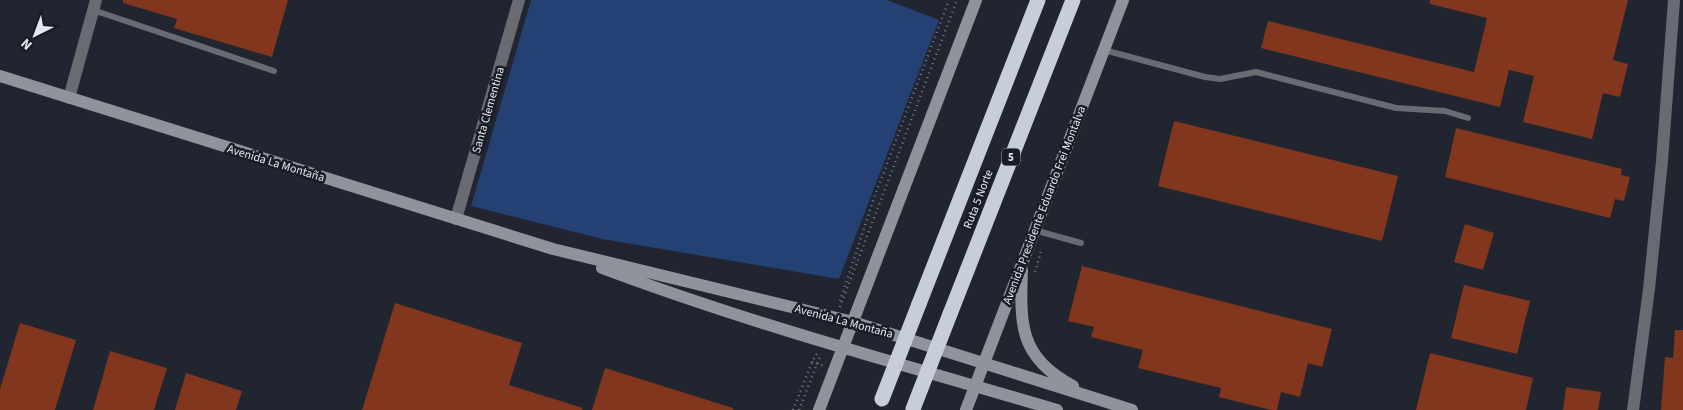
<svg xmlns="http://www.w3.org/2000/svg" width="1683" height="410" viewBox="0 0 1683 410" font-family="'Source Sans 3',sans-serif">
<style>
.green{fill:#254073}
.building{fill:#83361e}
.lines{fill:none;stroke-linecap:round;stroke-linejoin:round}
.path{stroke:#777c84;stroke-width:2.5;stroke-dasharray:1 4;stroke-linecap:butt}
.lane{stroke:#696b70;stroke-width:6}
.street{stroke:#696b70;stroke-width:12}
.secondary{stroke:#8f939b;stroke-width:12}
.highway{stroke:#c7ceda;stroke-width:15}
.highway-bridge{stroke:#c7ceda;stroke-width:15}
.labels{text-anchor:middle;stroke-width:5;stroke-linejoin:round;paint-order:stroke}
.shield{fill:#171c25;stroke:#a7acb2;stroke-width:1}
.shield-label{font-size:11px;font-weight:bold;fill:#e5e9ef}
.street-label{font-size:12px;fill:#e5e9ef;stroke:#171c25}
</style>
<rect width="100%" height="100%" fill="#20252f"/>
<path class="green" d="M531,0H887L939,20L839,279L602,239L471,206Z"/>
<path class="building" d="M123,0H288L272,57L174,28L177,19L123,3Z
M1430,0H1628L1613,60L1628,64L1620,97L1603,93L1592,139L1523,122L1534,76L1509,70L1500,107L1261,48L1268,21L1474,72L1487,18L1430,4Z
M1174,121L1398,176L1382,241L1158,186Z
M1456,128L1622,169L1621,175L1630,177L1624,201L1615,199L1610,218L1445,177Z
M1465,224L1494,233L1483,270L1454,262Z
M1082,266L1332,329L1322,367L1308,363L1300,397L1281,392L1277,410H1271L1219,397L1221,388L1138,368L1143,350L1091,337L1094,327L1068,321Z
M1464,285L1530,301L1517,354L1451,338Z
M395,303L522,343L509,385L583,408L582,410H362Z
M20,323L76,340L55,410H0V389Z
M1675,330H1683V410H1661L1665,357L1673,358Z
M110,351L167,368L154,410H93Z
M1430,353L1533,378L1526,410H1416Z
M605,368L733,408V410H592Z
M186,373L242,391L236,410H175Z
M1566,387L1601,392L1598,410H1563Z"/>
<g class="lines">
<path class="path" d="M1035,272L1041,251
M840,301L874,198L949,0
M840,307L957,0
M812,362L825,366
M793,410L812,362L818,352
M799,410L821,354"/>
<path class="lane" d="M93,10L274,71
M1104,50L1205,77L1220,79L1256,72L1396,108L1445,111L1468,118
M1034,230L1081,243"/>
<path class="street" d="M69,98L96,0
M456,219L519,0
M1633,410L1649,289L1662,161L1674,0"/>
<path class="secondary" d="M0,76L553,249L853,322L1132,410
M602,268C751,324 904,365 1057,410
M1022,270C1020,325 1019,357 1073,386
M819,410L976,0
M966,410L1123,0"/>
<path class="highway" d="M919,304L1038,0
M950,314L1073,0"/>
<path class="highway-bridge" d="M882,399L919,304
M913,409L950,314"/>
</g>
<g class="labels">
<rect class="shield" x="1002" y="148.5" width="18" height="17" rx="4"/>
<g class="shield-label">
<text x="1011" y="161">5</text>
</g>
<g class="street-label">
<text transform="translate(488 110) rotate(-74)" y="4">Santa Clementina</text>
<text transform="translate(276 163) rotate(17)" y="4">Avenida La Montaña</text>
<text transform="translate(978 199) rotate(-69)" y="4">Ruta 5 Norte</text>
<text transform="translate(1044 205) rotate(-69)" y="4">Avenida Presidente Eduardo Frei Montalva</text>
<text transform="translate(844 321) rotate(15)" y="4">Avenida La Montaña</text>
</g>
</g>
<g transform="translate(35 35) rotate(222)" stroke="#171c25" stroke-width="4" paint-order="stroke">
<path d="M0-4L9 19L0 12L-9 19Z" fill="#e5e9ef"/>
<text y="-8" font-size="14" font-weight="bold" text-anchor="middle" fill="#e5e9ef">N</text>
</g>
</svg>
